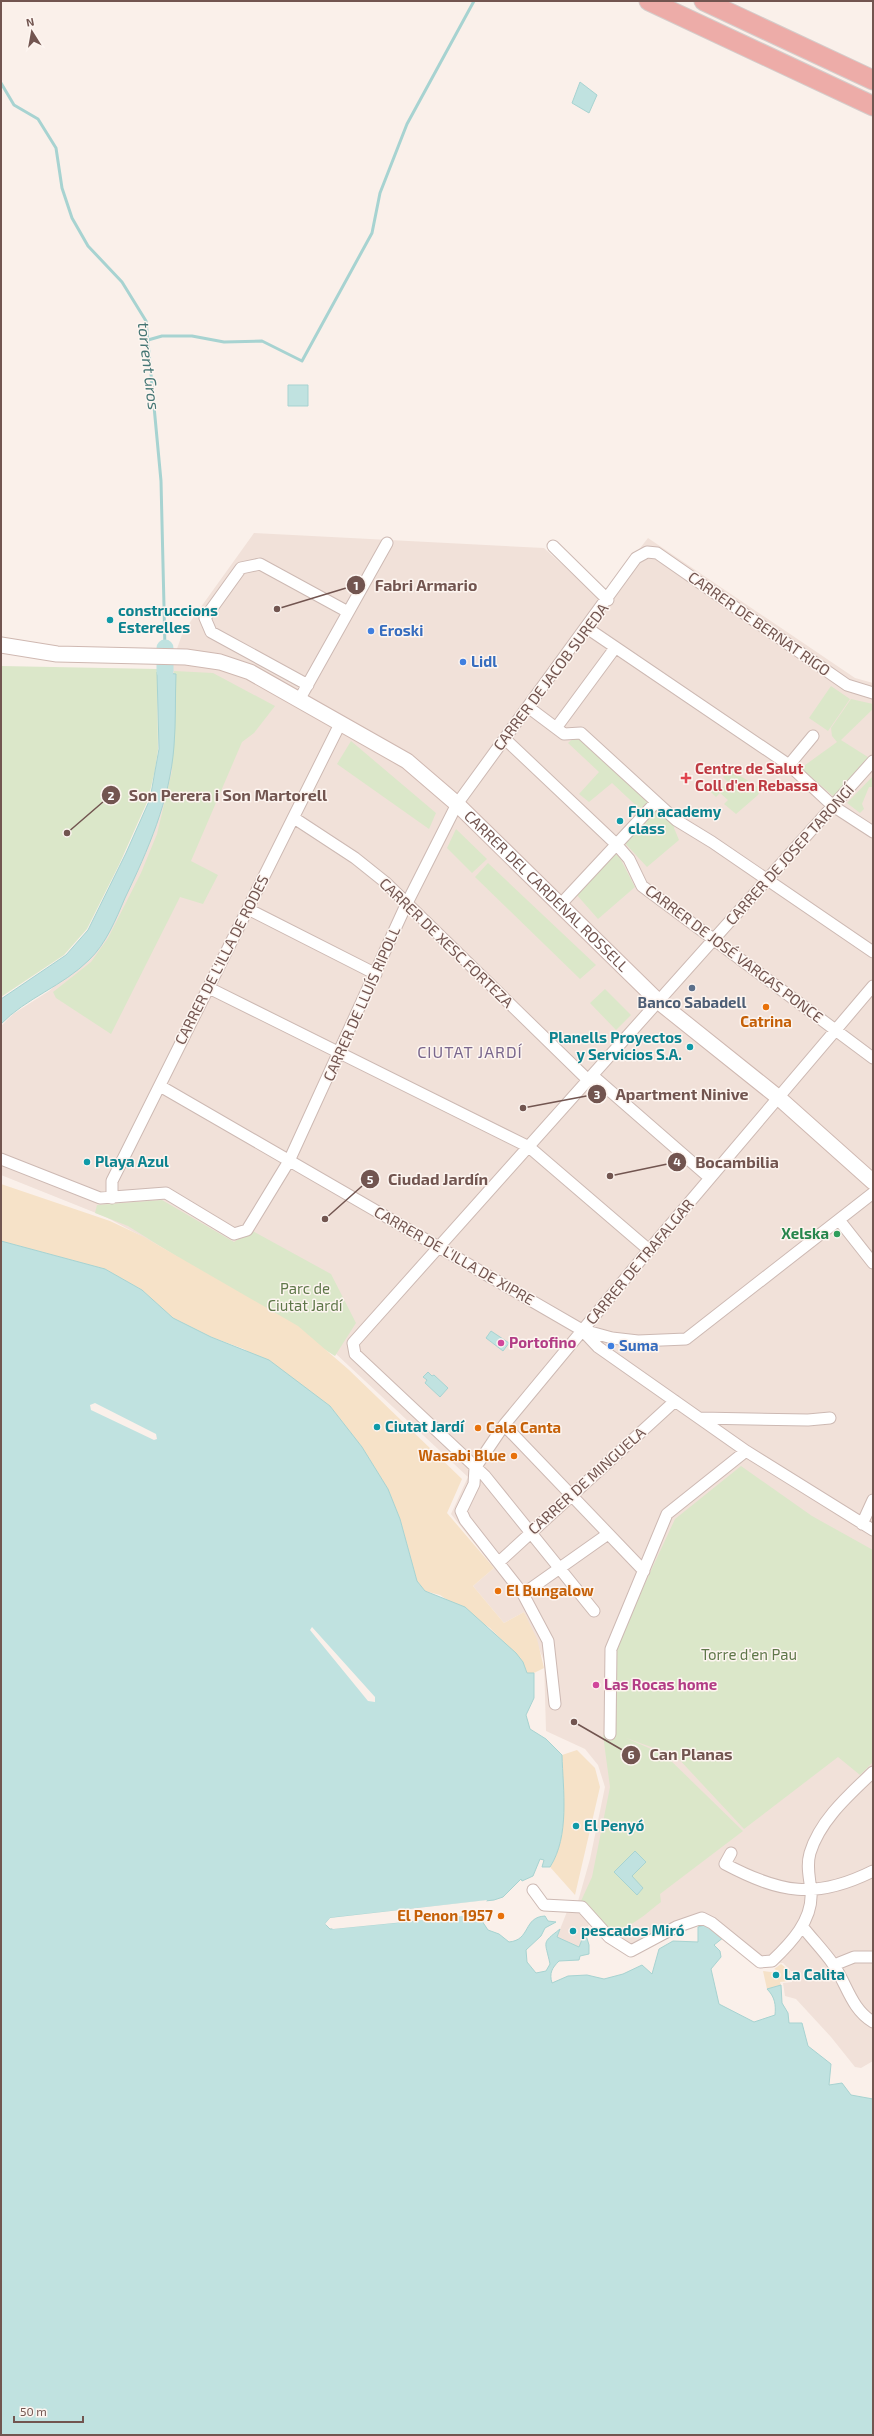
<svg xmlns="http://www.w3.org/2000/svg" width="874" height="2436" viewBox="0 0 874 2436" font-family="'Exo 2',sans-serif">
<style>
.residential{fill:#f1e1d9}
.green{fill:#dbe7c9}
.sand{fill:#f6e2c8}
.water{fill:#c0e2e0;stroke:#a7d3d1}
.pier{fill:#faf0ea}
.lines{fill:none;stroke-linecap:round;stroke-linejoin:round}
.stream{stroke:#a7d3d1;stroke-width:3}
.river{stroke:#c0e2e0;stroke-width:17}
.street-casing{stroke:#cdb9b3;stroke-width:13}
.secondary-casing{stroke:#cfb8b1;stroke-width:17}
.highway-casing{stroke:#d5ccca;stroke-width:21}
.street{stroke:#fff;stroke-width:11}
.secondary{stroke:#fff;stroke-width:15}
.highway{stroke:#edaca8;stroke-width:19}
.culture-dot{fill:#0f9aa8;stroke:#fdf5f0;stroke-width:1.5}
.shop-dot{fill:#3f7fe0;stroke:#fdf5f0;stroke-width:1.5}
.health-dot{fill:#e0444e;stroke:#fdf5f0;stroke-width:1.5}
.service-dot{fill:#5c6f8a;stroke:#fdf5f0;stroke-width:1.5}
.food-dot{fill:#e8710a;stroke:#fdf5f0;stroke-width:1.5}
.leisure-dot{fill:#2e9e5b;stroke:#fdf5f0;stroke-width:1.5}
.hotel-dot{fill:#d1479c;stroke:#fdf5f0;stroke-width:1.5}
.labels{text-anchor:middle;stroke-width:3;stroke-linejoin:round;paint-order:stroke}
.culture-label{font-size:15px;font-weight:bold;fill:#0d838f;stroke:#fdf5f0;text-anchor:start}
.street-label{font-size:15px;fill:#725550;stroke:#fdf5f0}
.shop-label{font-size:15px;font-weight:bold;fill:#366cbe;stroke:#fdf5f0;text-anchor:start}
.health-label{font-size:15px;font-weight:bold;fill:#be3a42;stroke:#fdf5f0;text-anchor:start}
.service-label{font-size:15px;font-weight:bold;fill:#4e5e75;stroke:#fdf5f0}
.food-label{font-size:15px;font-weight:bold;fill:#c56008;stroke:#fdf5f0;text-anchor:start}
.leisure-label{font-size:15px;font-weight:bold;fill:#27864d;stroke:#fdf5f0;text-anchor:end}
.park-label{font-size:15px;fill:#5f7749;stroke:#fdf5f0}
.hotel-label{font-size:15px;font-weight:bold;fill:#b23c85;stroke:#fdf5f0;text-anchor:start}
.water-label{font-size:16px;font-style:italic;fill:#457674;stroke:#fdf5f0}
.neighbourhood-label{font-size:16px;letter-spacing:1px;fill:#7a678d;stroke:#fdf5f0}
.leader{fill:none;stroke:#725550;stroke-width:1.5}
.callout-dot{fill:#725550;stroke:#fdf5f0;stroke-width:1.5}
.mark-label{font-size:12px;text-anchor:middle;font-weight:bold;fill:#fff}
.callout-label{font-size:16px;text-anchor:middle;font-weight:bold;fill:#725550;stroke:#fdf5f0;stroke-width:3;stroke-linejoin:round;paint-order:stroke}
</style>
<rect width="100%" height="100%" fill="#faf0ea"/>
<path class="residential" d="M254,533L544,548L600,599L648,538L855,678L873,683V2061L861,2068L855,2067L831,2037L796,1999L785,1996L783,1983L792,1982V1979L796,1977L797,1974H794L783,1963L763,1964L707,1922L632,1953L590,1922L579,1947L557,1937L568,1909L575,1912L590,1859L605,1787L598,1765L585,1749L546,1731L544,1661L524,1612L504,1623L473,1586L494,1568L451,1514L468,1477L305,1325L106,1217L1,1175V1026L13,1014L49,991L86,958L166,778L170,668L183,632Z"/>
<path class="green" d="M1,666L157,669L158,750L155,770L148,800L119,865L87,929L64,955L1,997Z
M174,671L213,673L275,706L254,733L242,742L191,861L218,875L203,904L180,897L111,1034L56,998L53,992L91,962L108,938L141,873L157,834L172,771Z
M831,686L850,699L828,731L809,718Z
M851,699L873,704V709L841,740L871,759L836,795L833,796L801,768L837,742L832,736L831,728Z
M577,735L676,822L674,828L679,840L647,867L622,840L643,812L612,783L589,802L579,794L599,772L568,743Z
M351,741L436,813L429,829L337,764Z
M731,770L761,789L758,795L736,814L724,804L728,800L720,793L716,797L710,791L716,784L722,788L728,782L723,777Z
M873,776V787H869L862,804L864,809L860,813L847,803Z
M456,829L487,859L472,873L447,848Z
M614,852L620,858L635,887L598,919L576,894Z
M488,863L596,965L580,979L475,877Z
M605,989L631,1015L616,1030L590,1003Z
M162,1200L234,1242L251,1230L331,1274L356,1323L335,1356L128,1226L95,1213L97,1205Z
M741,1466L812,1516L873,1550V1762L860,1775L838,1757L744,1829L676,1756L626,1738L665,1755L743,1831L660,1894L661,1902C646,1913 622,1939 602,1924C595,1918 588,1909 581,1901L592,1877L610,1787L603,1735L616,1734L614,1650L675,1519Z"/>
<path class="sand" d="M1,1184L110,1221L144,1237L298,1326L348,1369L462,1479L447,1513L494,1568L473,1586L504,1623L524,1612L537,1639L544,1668L534,1673H527L523,1662L490,1628L440,1595L425,1591L417,1581L400,1519L388,1489L362,1447L330,1406L244,1349L211,1337L173,1318L142,1290L105,1269L1,1241Z
M577,1750L595,1768L600,1787L575,1895L550,1867C570,1836 563,1790 562,1755Z
M781,1964L790,1971L789,1981L780,1982L781,1985L767,1989L763,1971L778,1973L779,1971L774,1969Z"/>
<path class="water" d="M580,82L597,95L589,113L572,103Z
M288,385H308V406H288Z
M157,672L176,674C175,698 176,722 174,746C170,800 148,850 125,898C116,919 106,944 89,960C63,986 26,998 1,1024V999L66,955L88,930L126,853L150,799L159,749Z
M1,1241L105,1269L142,1290L173,1318L211,1337L269,1360L330,1406L362,1447L388,1489L400,1519L417,1581L425,1591L465,1607L516,1653L523,1662L527,1673H534V1698L526,1715L530,1729L546,1739L562,1755C563,1790 570,1836 550,1867H542L544,1860L540,1859L533,1876L522,1881L521,1879L503,1897L494,1900L330,1918L325,1924L330,1929L465,1916L482,1921L488,1930L499,1934L509,1942C531,1940 523,1917 545,1916L548,1921L556,1922L545,1928L541,1936L526,1950L527,1962L536,1973L546,1971L550,1964C545,1940 541,1944 560,1929L557,1937L579,1947L585,1932L589,1945V1954L580,1956L579,1960L559,1961C552,1968 549,1973 552,1983L568,1976L587,1975L604,1979L623,1974L642,1965L652,1974L659,1949L673,1941L698,1942V1927L708,1924L724,1937L714,1945L720,1951L721,1957L711,1969L719,2004L754,2022L775,2015C776,2005 775,1997 767,1989L781,1985L782,2003L788,2013L789,2023H802L808,2046L831,2064L829,2085L842,2083L851,2095L873,2099V2435H1Z
M491,1331L509,1343L503,1351L486,1338Z
M428,1372L432,1376L434,1375L448,1388L440,1397L425,1383L427,1380L423,1377Z
M635,1851L646,1862L632,1876L643,1888L637,1895L614,1872Z"/>
<path class="pier" d="M95,1403L156,1434L157,1439L154,1440L91,1410L90,1405Z
M312,1627L375,1697V1702L368,1701L310,1630Z
M487,1900L486,1902L331,1920L328,1924L333,1927L465,1914L483,1919L482,1921L465,1916L333,1929L325,1924L330,1918Z"/>
<g class="lines">
<path class="stream" d="M1,83L14,105L38,119L56,148L62,188L72,218L88,246L122,282L146,321L161,481L165,648
M148,340L162,336H192L224,342L262,341L302,361L372,233L380,193L407,124L474,1"/>
<path class="river" d="M165,671V648"/>
<defs>
<path id="street" d="M553,546L608,600
M587,628L789,765L833,806L873,832
M308,685L211,632L205,618L241,568L260,564L348,612
M299,700L387,543
M528,707L564,734L581,733L676,820L712,842L873,952
M556,728L615,648
M505,739L616,844L629,859L642,886L873,1058
M789,765L813,736
M294,818L355,858L385,882L589,1081
M560,905L656,802
M248,909L376,974
M209,988L529,1147L649,1250
M593,1076L710,1178
M160,1086L582,1330L598,1347L746,1451
M1,1159L100,1198L166,1193L234,1234L247,1230L289,1161L406,905L457,804L636,558L647,552L657,553L847,685L873,693
M112,1198V1181L340,724
M839,1220L873,1263
M583,1330L612,1338L638,1341L686,1339L873,1193
M700,1418L808,1420L830,1418
M504,1425L644,1571
M862,1524L873,1500
M499,1562L675,1401
M523,1594L608,1534
M594,1611L485,1476L355,1354L353,1343L873,761
M555,1704L548,1641L523,1594L465,1520L461,1511L474,1484L475,1468L504,1425L649,1250L873,986
M610,1734L611,1649L667,1514L746,1451L873,1530
M731,1853L725,1864C780,1893 815,1900 873,1871
M533,1890L544,1905L582,1907L609,1937L631,1951L676,1927L702,1918L712,1923L760,1962L772,1961C791,1943 813,1920 811,1892C810,1878 806,1867 810,1853C820,1820 849,1795 873,1772
M802,1926C812,1939 824,1951 833,1964C847,1984 851,2009 873,2022
M834,1965L854,1957H873"/>
<g id="secondary">
<path id="s1" d="M1,645L57,654L186,657L220,662L250,672L407,761L457,804L659,1002L779,1098L873,1182"/>
</g>
<path id="highway" d="M649,1L873,106
M704,1L873,80"/>
</defs>
<use href="#street" class="street-casing"/>
<use href="#secondary" class="secondary-casing"/>
<use href="#highway" class="highway-casing"/>
<use href="#street" class="street"/>
<use href="#secondary" class="secondary"/>
<use href="#highway" class="highway"/>
</g>
<g class="culture-dot">
<circle cx="110" cy="620" r="4"/>
<circle cx="620" cy="821" r="4"/>
<circle cx="690" cy="1047" r="4"/>
<circle cx="87" cy="1162" r="4"/>
<circle cx="377" cy="1427" r="4"/>
<circle cx="576" cy="1826" r="4"/>
<circle cx="573" cy="1931" r="4"/>
<circle cx="776" cy="1975" r="4"/>
</g>
<g class="shop-dot">
<circle cx="371" cy="631" r="4"/>
<circle cx="463" cy="662" r="4"/>
<circle cx="611" cy="1346" r="4"/>
</g>
<path class="health-dot" d="M684 772h4v4h4v4h-4v4h-4v-4h-4v-4h4z"/>
<circle class="service-dot" cx="692" cy="988" r="4"/>
<g class="food-dot">
<circle cx="766" cy="1007" r="4"/>
<circle cx="478" cy="1428" r="4"/>
<circle cx="514" cy="1456" r="4"/>
<circle cx="498" cy="1591" r="4"/>
<circle cx="501" cy="1916" r="4"/>
</g>
<circle class="leisure-dot" cx="837" cy="1234" r="4"/>
<g class="hotel-dot">
<circle cx="501" cy="1343" r="4"/>
<circle cx="596" cy="1685" r="4"/>
</g>
<g class="labels">
<g class="culture-label">
<text x="118" y="616">construccions<tspan x="118" dy="17">Esterelles</tspan></text>
<text x="628" y="817">Fun academy<tspan x="628" dy="17">class</tspan></text>
<text x="682" y="1043" text-anchor="end">Planells Proyectos<tspan x="682" dy="17">y Servicios S.A.</tspan></text>
<text x="95" y="1167">Playa Azul</text>
<text x="385" y="1432">Ciutat Jardí</text>
<text x="584" y="1831">El Penyó</text>
<text x="581" y="1936">pescados Miró</text>
<text x="784" y="1980">La Calita</text>
</g>
<g class="street-label">
<text transform="translate(759 624) rotate(35)" y="5">CARRER DE BERNAT RIGO</text>
<text transform="translate(551 677) rotate(-53)" y="5">CARRER DE JACOB SUREDA</text>
<text transform="translate(790 855) rotate(-48)" y="5">CARRER DE JOSEP TARONGÍ</text>
<text dy="5" stroke="none"><textPath href="#s1" startOffset="623">CARRER DEL CARDENAL ROSSELL</textPath></text>
<text transform="translate(446 943) rotate(44)" y="5">CARRER DE XESC FORTEZA</text>
<text transform="translate(734 954) rotate(37)" y="5">CARRER DE JOSÉ VARGAS PONCE</text>
<text transform="translate(222 960) rotate(-63)" y="5">CARRER DE L'ILLA DE RODES</text>
<text transform="translate(362 1004) rotate(-66)" y="5">CARRER DE LLUÍS RIPOLL</text>
<text transform="translate(454 1256) rotate(30)" y="5">CARRER DE L'ILLA DE XIPRE</text>
<text transform="translate(640 1262) rotate(-50)" y="5">CARRER DE TRAFALGAR</text>
<text transform="translate(587 1481) rotate(-42)" y="5">CARRER DE MINGUELA</text>
</g>
<g class="shop-label">
<text x="379" y="636">Eroski</text>
<text x="471" y="667">Lidl</text>
<text x="619" y="1351">Suma</text>
</g>
<g class="health-label">
<text x="695" y="774">Centre de Salut<tspan x="695" dy="17">Coll d'en Rebassa</tspan></text>
</g>
<g class="service-label">
<text x="692" y="1008">Banco Sabadell</text>
</g>
<g class="food-label">
<text x="766" y="1027" text-anchor="middle">Catrina</text>
<text x="486" y="1433">Cala Canta</text>
<text x="506" y="1461" text-anchor="end">Wasabi Blue</text>
<text x="506" y="1596">El Bungalow</text>
<text x="493" y="1921" text-anchor="end">El Penon 1957</text>
</g>
<g class="leisure-label">
<text x="829" y="1239">Xelska</text>
</g>
<g class="park-label">
<text x="305" y="1294">Parc de<tspan x="305" dy="17">Ciutat Jardí</tspan></text>
<text x="749" y="1660">Torre d'en Pau</text>
</g>
<g class="hotel-label">
<text x="509" y="1348">Portofino</text>
<text x="604" y="1690">Las Rocas home</text>
</g>
<g class="water-label">
<text transform="translate(149 366) rotate(83)" y="6">torrent Gros</text>
</g>
<g class="neighbourhood-label">
<text x="470" y="1058">CIUTAT JARDÍ</text>
</g>
</g>
<path class="leader" d="M277 609L356 585M67 833L111 795M523 1108L597 1094M610 1176L677 1162M325 1219L370 1179M574 1722L631 1755"/>
<g class="callout-dot">
<circle cx="277" cy="609" r="4"/>
<circle cx="67" cy="833" r="4"/>
<circle cx="523" cy="1108" r="4"/>
<circle cx="610" cy="1176" r="4"/>
<circle cx="325" cy="1219" r="4"/>
<circle cx="574" cy="1722" r="4"/>
<circle cx="356" cy="585" r="10"/>
<circle cx="111" cy="795" r="10"/>
<circle cx="597" cy="1094" r="10"/>
<circle cx="677" cy="1162" r="10"/>
<circle cx="370" cy="1179" r="10"/>
<circle cx="631" cy="1755" r="10"/>
</g>
<g class="mark-label">
<text x="356" y="590">1</text>
<text x="111" y="800">2</text>
<text x="597" y="1099">3</text>
<text x="677" y="1166">4</text>
<text x="370" y="1184">5</text>
<text x="631" y="1759">6</text>
</g>
<g class="callout-label">
<text x="426" y="591">Fabri Armario</text>
<text x="228" y="801">Son Perera i Son Martorell</text>
<text x="682" y="1100">Apartment Ninive</text>
<text x="737" y="1168">Bocambilia</text>
<text x="438" y="1185">Ciudad Jardín</text>
<text x="691" y="1760">Can Planas</text>
</g>
<rect width="874" height="2436" fill="none" stroke="#725550" stroke-width="4"/>
<g transform="translate(32 32) rotate(349)" stroke="#fdf5f0" stroke-width="3" paint-order="stroke">
<path d="M0-3L7 15L0 10L-7 15Z" fill="#725550"/>
<text y="-6" font-size="11" font-weight="bold" text-anchor="middle" fill="#725550">N</text>
</g>
<path d="M14 2416v6h69v-6" fill="none" stroke="#725550" stroke-width="2"/>
<text x="20" y="2416" font-size="12" fill="#725550" stroke="#fdf5f0" stroke-width="3" paint-order="stroke">50 m</text>
</svg>
